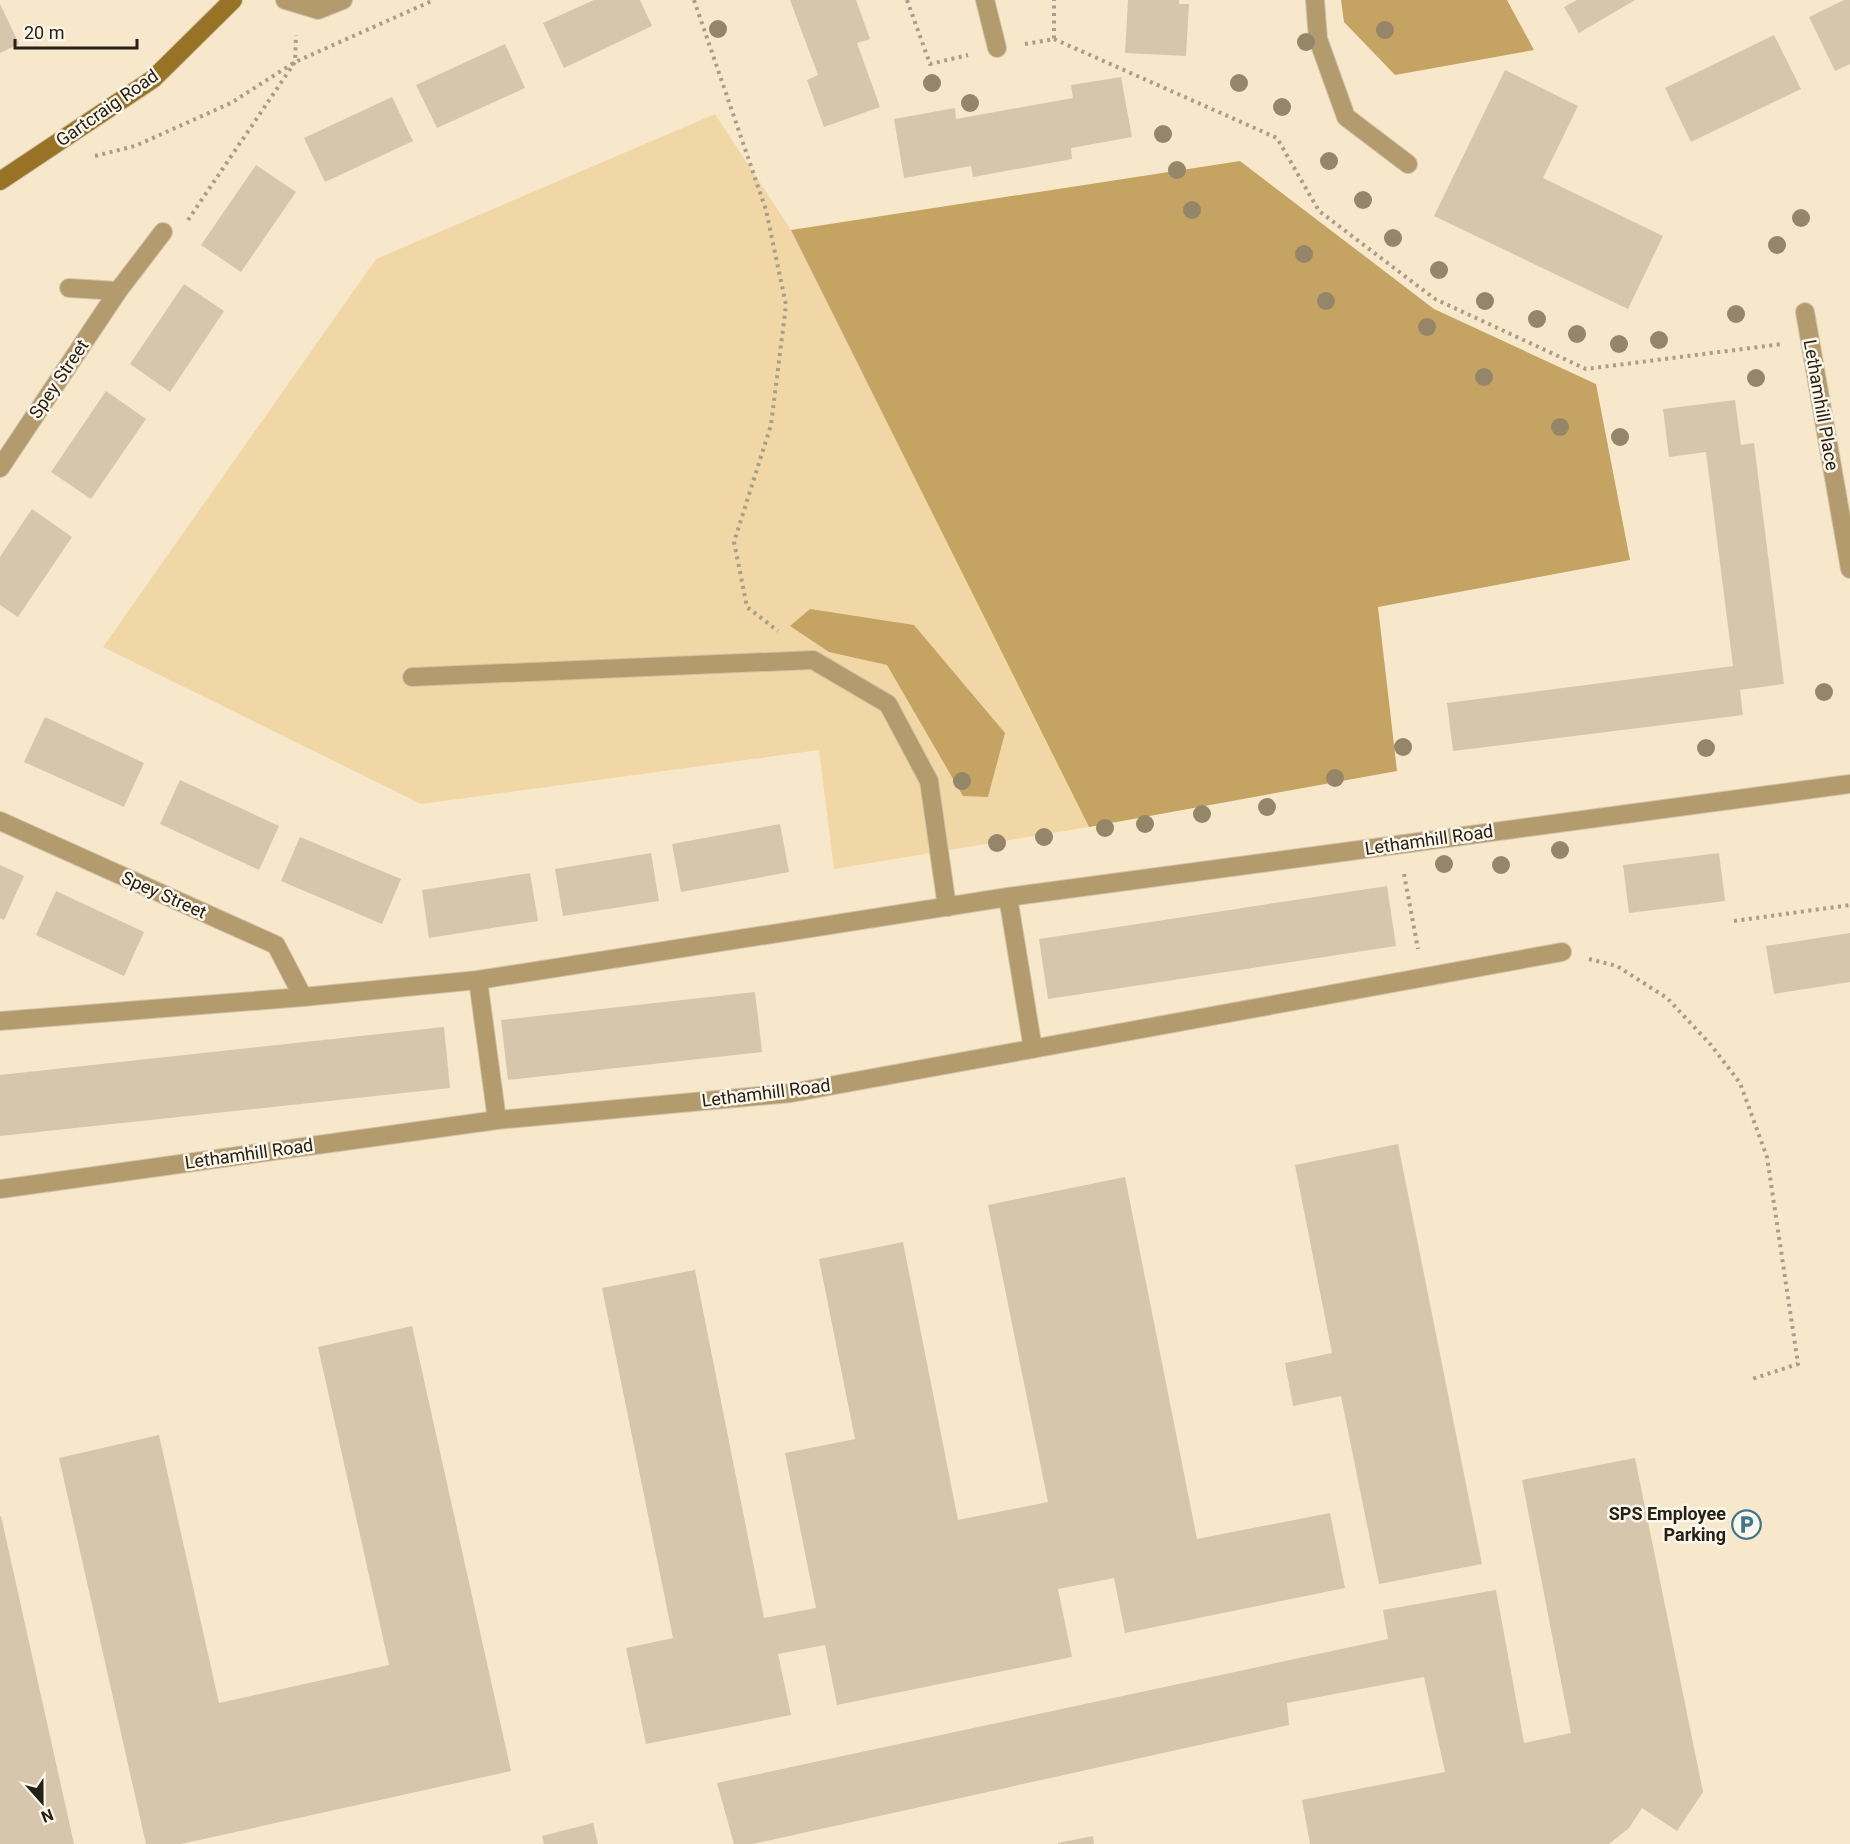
<svg xmlns="http://www.w3.org/2000/svg" width="1850" height="1844" viewBox="0 0 1850 1844" font-family="Roboto,sans-serif">
<style>
.green{fill:#f2d7a6}
.forest{fill:#c5a363}
.building{fill:#d6c6ab}
.lines{fill:none;stroke-linecap:round;stroke-linejoin:round}
.lane-casing{stroke:#d1c4ab;stroke-width:20}
.street-casing{stroke:#d1c4ab;stroke-width:20}
.secondary-casing{stroke:#d1c4ab;stroke-width:20}
.path{stroke:#a99e88;stroke-width:4;stroke-dasharray:3 4.5;stroke-linecap:butt}
.lane{stroke:#b49b6d;stroke-width:18}
.street{stroke:#b49b6d;stroke-width:18}
.secondary{stroke:#987326;stroke-width:18}
.tree{fill:#95866a}
.labels{text-anchor:middle;stroke-width:5;stroke-linejoin:round;paint-order:stroke}
.street-label{font-size:18px;fill:#262116;stroke:#fcf6eb}
.poi-label{font-size:18px;font-weight:bold;fill:#262116;stroke:#fcf6eb;text-anchor:end}
</style>
<rect width="100%" height="100%" fill="#f7e8cc"/>
<path class="green" d="M715,114L791,230L1089,827L834,869L819,750L421,804L103,647L376,259Z"/>
<path class="forest" d="M1341,0H1507L1534,50L1395,75L1344,22Z
M1240,161L1434,309L1596,384L1630,560L1378,607L1397,771L1089,827L791,230Z
M810,609L914,625L1005,733L988,797L963,796L887,665L829,652L790,626Z"/>
<path class="building" d="M594,0H640L652,26L564,68L543,23Z
M790,0H856L870,39L857,43L880,107L824,127L807,80L818,75Z
M1128,0H1179V4H1189L1186,56L1125,53Z
M1577,0H1635L1579,33L1564,7Z
M1844,0H1850V64L1835,71L1809,17Z
M0,4L19,44L0,53Z
M1774,35L1801,89L1691,142L1665,88Z
M505,44L525,88L437,128L416,85Z
M1505,70L1578,106L1543,178L1663,236L1628,309L1434,216Z
M1121,77L1132,137L1071,148L1072,159L973,177L971,166L904,178L894,119L955,108L956,119L1073,98L1071,85Z
M392,97L413,141L325,182L304,138Z
M256,165L296,192L241,272L201,245Z
M184,284L224,311L170,392L130,364Z
M106,391L146,419L91,499L51,472Z
M1735,400L1741,445L1754,443L1784,684L1740,690L1743,715L1453,751L1447,703L1733,666L1706,452L1669,457L1663,409Z
M32,509L72,537L18,617L0,605V557Z
M45,717L144,763L124,807L24,762Z
M180,780L279,826L259,870L160,824Z
M780,824L789,872L681,892L672,844Z
M300,837L401,879L382,924L281,881Z
M651,853L659,901L563,916L555,869Z
M1719,853L1725,901L1629,913L1623,865Z
M0,865L24,876L4,920L0,918Z
M530,873L538,921L429,938L422,890Z
M1387,886L1396,946L1048,999L1039,939Z
M56,891L144,932L124,976L36,935Z
M1850,933V982L1774,994L1766,946Z
M755,992L762,1052L508,1080L501,1020Z
M444,1027L450,1088L0,1136V1075Z
M1398,1144L1482,1564L1379,1584L1341,1396L1293,1406L1285,1363L1332,1353L1295,1165Z
M1125,1177L1197,1539L1330,1513L1345,1588L1125,1633L1114,1578L1058,1589L1072,1657L837,1705L825,1645L778,1654L791,1715L646,1744L626,1648L673,1638L602,1288L695,1270L764,1618L816,1608L785,1453L855,1439L819,1259L903,1242L958,1520L1048,1502L988,1205Z
M412,1326L511,1771L181,1844H146L59,1458L159,1435L219,1703L389,1665L318,1347Z
M1635,1458L1703,1792L1677,1831L1642,1808L1629,1828L1609,1844H1310L1302,1800L1445,1772L1424,1677L1287,1703L1289,1725L753,1844H734L717,1783L1388,1639L1383,1610L1496,1590L1524,1743L1571,1733L1522,1480Z
M0,1516H1L74,1844H0Z
M593,1823L598,1844H544L542,1836Z
M1093,1836L1094,1844H1058V1843Z"/>
<g class="lines">
<defs>
<path id="lane" d="M1315,0L1318,39L1346,117L1408,164
M412,677L813,660L888,704L929,781L947,907"/>
<path id="street" d="M285,0L318,10L343,0
M985,0L997,48
M118,291L163,232
M1805,312L1850,569
M0,468L118,291L69,288
M0,821L276,945L303,997
M1008,897L1033,1049
M478,980L497,1120
M0,1021L303,997L478,980L1008,897L1850,784
M0,1189L497,1120L791,1093L1562,952"/>
<path id="secondary" d="M0,181L153,79L233,0"/>
</defs>
<use href="#lane" class="lane-casing"/>
<use href="#street" class="street-casing"/>
<use href="#secondary" class="secondary-casing"/>
<path class="path" d="M694,0L766,210L786,305L771,425L734,542L747,607L778,631
M907,0L930,64L968,55
M1054,39L1277,138L1319,211L1435,299L1586,369L1782,344
M1025,44L1054,39V0
M95,156L135,146L231,103L295,62L434,0
M188,220L295,62L296,35
M1404,874L1418,949
M1734,921L1850,905
M1589,959L1617,966L1667,998L1711,1045L1740,1083L1767,1157L1798,1364L1749,1380"/>
<use href="#lane" class="lane"/>
<use href="#street" class="street"/>
<use href="#secondary" class="secondary"/>
</g>
<g class="tree">
<circle cx="718" cy="29" r="9"/>
<circle cx="1385" cy="30" r="9"/>
<circle cx="1306" cy="42" r="9"/>
<circle cx="932" cy="83" r="9"/>
<circle cx="1239" cy="83" r="9"/>
<circle cx="970" cy="103" r="9"/>
<circle cx="1282" cy="107" r="9"/>
<circle cx="1163" cy="134" r="9"/>
<circle cx="1329" cy="161" r="9"/>
<circle cx="1177" cy="170" r="9"/>
<circle cx="1363" cy="200" r="9"/>
<circle cx="1192" cy="210" r="9"/>
<circle cx="1801" cy="218" r="9"/>
<circle cx="1393" cy="238" r="9"/>
<circle cx="1777" cy="245" r="9"/>
<circle cx="1304" cy="254" r="9"/>
<circle cx="1439" cy="270" r="9"/>
<circle cx="1326" cy="301" r="9"/>
<circle cx="1485" cy="301" r="9"/>
<circle cx="1736" cy="314" r="9"/>
<circle cx="1537" cy="319" r="9"/>
<circle cx="1427" cy="327" r="9"/>
<circle cx="1577" cy="334" r="9"/>
<circle cx="1659" cy="340" r="9"/>
<circle cx="1619" cy="344" r="9"/>
<circle cx="1484" cy="377" r="9"/>
<circle cx="1756" cy="378" r="9"/>
<circle cx="1560" cy="427" r="9"/>
<circle cx="1620" cy="437" r="9"/>
<circle cx="1824" cy="692" r="9"/>
<circle cx="1403" cy="747" r="9"/>
<circle cx="1706" cy="748" r="9"/>
<circle cx="1335" cy="778" r="9"/>
<circle cx="962" cy="781" r="9"/>
<circle cx="1267" cy="807" r="9"/>
<circle cx="1202" cy="814" r="9"/>
<circle cx="1145" cy="824" r="9"/>
<circle cx="1105" cy="828" r="9"/>
<circle cx="1044" cy="837" r="9"/>
<circle cx="997" cy="843" r="9"/>
<circle cx="1560" cy="850" r="9"/>
<circle cx="1444" cy="864" r="9"/>
<circle cx="1501" cy="865" r="9"/>
</g>
<defs>
<symbol id="parking-ring" viewBox="-11 -11 22 22"><circle r="9.5" fill="#fcf6eb" stroke="#3c778f" stroke-width="1.5"/><path d="M-3.5-5.5H1a3.5 3.5 0 0 1 0 7H-1V5.5H-3.5ZM-1-3.4V-.6H.8a1.4 1.4 0 0 0 0-2.8Z" fill="#3c778f"/></symbol>
</defs>
<g fill-rule="evenodd">
<use href="#parking-ring" x="1730" y="1508" width="33" height="33"/>
</g>
<g class="labels">
<g class="street-label">
<text transform="translate(107 108) rotate(-35)" y="6">Gartcraig Road</text>
<text transform="translate(59 379) rotate(-56)" y="6">Spey Street</text>
<text transform="translate(1821 405) rotate(80)" y="6">Lethamhill Place</text>
<text transform="translate(1429 840) rotate(-8)" y="6">Lethamhill Road</text>
<text transform="translate(164 895) rotate(24)" y="6">Spey Street</text>
<text transform="translate(766 1093) rotate(-7)" y="6">Lethamhill Road</text>
<text transform="translate(249 1154) rotate(-8)" y="6">Lethamhill Road</text>
</g>
<g class="poi-label">
<text x="1726" y="1520">SPS Employee<tspan x="1726" dy="21">Parking</tspan></text>
</g>
</g>
<g transform="translate(42 1802) rotate(159)" stroke="#fcf6eb" stroke-width="4.5" paint-order="stroke">
<path d="M0-4.5L10 22L0 15L-10 22Z" fill="#262116"/>
<text y="-9" font-size="16" font-weight="bold" text-anchor="middle" fill="#262116">N</text>
</g>
<path d="M15 39v9h122v-9" fill="none" stroke="#262116" stroke-width="3"/>
<text x="24" y="39" font-size="18" fill="#262116" stroke="#fcf6eb" stroke-width="4.5" paint-order="stroke">20 m</text>
</svg>
